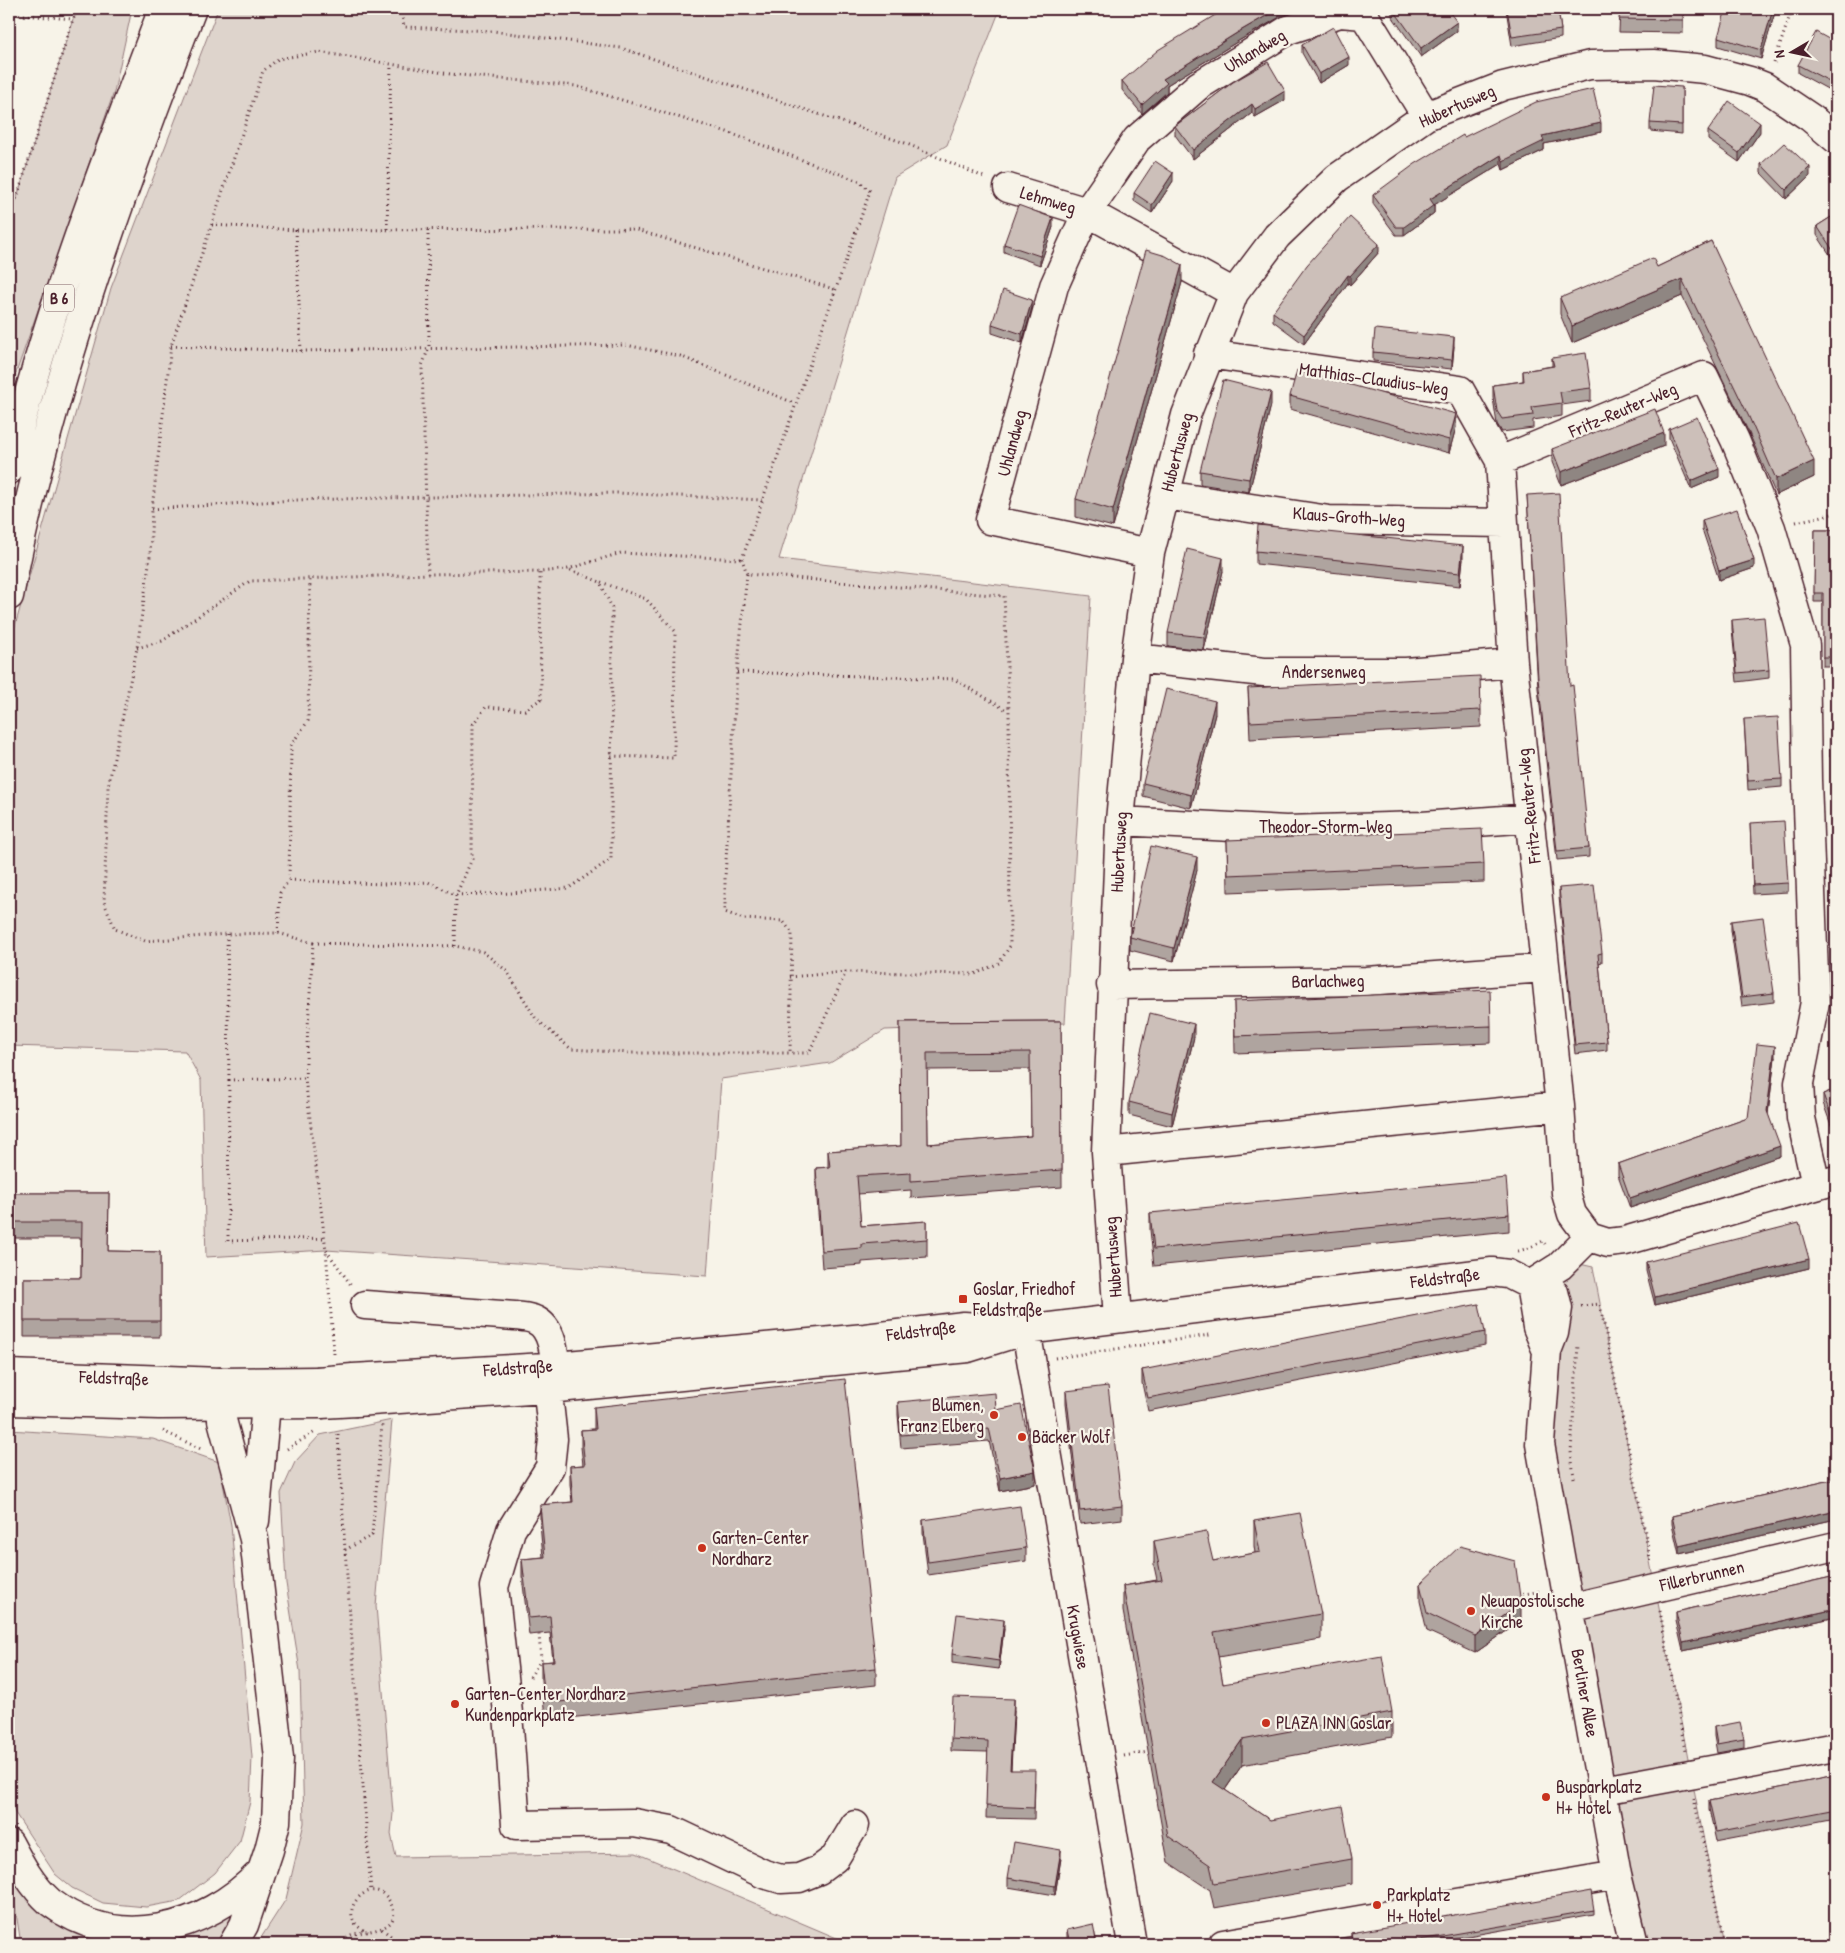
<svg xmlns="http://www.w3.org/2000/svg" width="1845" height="1953" viewBox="0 0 1845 1953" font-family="'Patrick Hand',sans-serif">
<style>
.green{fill:#ded4cc;stroke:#947a7c}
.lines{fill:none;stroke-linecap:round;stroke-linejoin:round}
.minor-casing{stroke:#4a1f2b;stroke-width:31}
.highway-casing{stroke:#4a1f2b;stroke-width:31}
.path{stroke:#4a1f2b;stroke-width:3;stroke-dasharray:1 4;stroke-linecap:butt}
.minor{stroke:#f7f3e8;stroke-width:28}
.highway{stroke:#f7f3e8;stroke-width:28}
.minor-bridge-casing{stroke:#4a1f2b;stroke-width:31;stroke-linecap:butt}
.minor-bridge{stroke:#f7f3e8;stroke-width:28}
.wall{fill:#afa49f;stroke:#4a1f2b;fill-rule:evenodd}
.shaded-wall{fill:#8f8682;stroke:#4a1f2b}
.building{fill:#ccbfb9;stroke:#4a1f2b;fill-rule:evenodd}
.poi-dot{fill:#c8321e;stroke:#f7f3e8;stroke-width:2}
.labels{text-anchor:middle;stroke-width:4.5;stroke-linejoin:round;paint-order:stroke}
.shield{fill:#f7f3e8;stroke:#7e5f64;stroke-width:1}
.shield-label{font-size:16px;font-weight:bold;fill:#4a1f2b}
.street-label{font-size:18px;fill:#4a1f2b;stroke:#f7f3e8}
.poi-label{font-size:18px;fill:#4a1f2b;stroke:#f7f3e8;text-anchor:start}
</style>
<rect width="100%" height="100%" fill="#f7f3e8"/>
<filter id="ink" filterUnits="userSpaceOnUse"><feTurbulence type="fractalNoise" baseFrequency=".02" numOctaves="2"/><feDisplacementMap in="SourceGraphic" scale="10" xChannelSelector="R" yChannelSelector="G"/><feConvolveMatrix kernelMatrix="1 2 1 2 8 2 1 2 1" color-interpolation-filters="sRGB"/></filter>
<g filter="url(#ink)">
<path class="green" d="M80,9H132L114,92L15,376L9,403V223L73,19Z
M218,9H1005L999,12L947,145L895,177L779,559L1091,596L1065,1023L885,1030L830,1063L721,1079L707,1276L326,1250L206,1257L201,1080L185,1051L9,1046V647L111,288Z
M1575,1263L1593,1267L1724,1944H1634L1540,1444L1554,1292Z
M392,1420L376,1606L393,1813L391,1834L396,1857L636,1853L851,1944H257L286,1899L304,1823L300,1671L286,1583L281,1493L295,1462L320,1435Z
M9,1430L153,1439L219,1462L231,1525L252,1757L250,1802L240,1841L215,1873L179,1901L146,1907L103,1903L72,1888L55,1874L15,1813L9,1784Z
M9,1869C40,1915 62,1934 119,1944H21Z
M240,1901L219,1944H139L180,1937Z"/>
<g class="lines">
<defs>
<path id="minor" d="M1008,188L1087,212L1234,293
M1208,354L1460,390L1500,461
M1165,495L1329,520L1504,523
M1150,553L990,520L1054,286L1087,212L1137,139L1198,86L1288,30L1340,13L1364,15L1426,116
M1135,658L1264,672H1406L1513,663
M1120,821L1286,830L1422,826L1531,818
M1111,985L1366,981L1545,968
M1106,1152L1560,1106
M1589,1237L1572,1214L1566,1193L1560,1106L1513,663L1500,461L1704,376L1735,440L1771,528L1805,645L1807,780L1815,1002L1799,1083L1801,1118L1816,1185
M1530,1285L1560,1266L1589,1237L1608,1243L1625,1241L1836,1180
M1530,1285L1537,1327L1547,1351
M365,1305L515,1316C521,1317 529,1317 535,1320C556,1329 555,1365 557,1384
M1118,1318L1106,1152L1120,821L1135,658L1150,553L1186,415L1234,293L1277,236L1337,178L1426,116L1503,86L1590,65L1654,64L1705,69L1750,81L1765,87L1811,118L1836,139
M1026,1330L1132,1944
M545,1367L553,1439L550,1467L511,1530L494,1587L508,1713L516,1825L634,1823L671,1830L764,1874L781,1879L799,1878L819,1870L835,1858L855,1825
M9,1374L220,1382L317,1381
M353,1378L545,1367L865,1338L964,1326L1009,1329
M9,1401L159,1405L321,1404
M356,1402L558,1388L968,1348L1026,1330L1492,1272L1508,1274L1530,1285L1548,1287L1554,1292L1558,1308L1554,1333L1547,1351L1540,1444L1617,1875L1634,1944
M1569,1608L1836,1546
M1603,1790L1836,1747
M1223,1944L1617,1875"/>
<path id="highway" d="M9,470C46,313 106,160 163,9
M9,596C48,394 118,200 192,9
M220,1382L222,1420L254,1539L279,1758L276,1822L269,1850L244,1925L233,1944
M255,1521L266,1405V1382
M9,1843C20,1864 32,1886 50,1902C117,1953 204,1931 260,1873"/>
</defs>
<use href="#minor" class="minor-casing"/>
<use href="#highway" class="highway-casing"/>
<path class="path" d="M401,9L404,27L493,31L621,48L905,143L986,178
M9,14L73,19
M1774,63L1792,9
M9,223L73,19L80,9
M212,225L296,230L633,229L837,290
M387,229L391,64
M296,230L301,351
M428,230L429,347L422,366L428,574
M171,346L301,351L626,345L680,356L794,403
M152,509L293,500L617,493L762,500
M1796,522L1836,513
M747,574L737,672L725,878V912L743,919L783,921L792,933L790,1053
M601,582L646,599L675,631L674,758L611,756
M137,648L162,641L250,581L428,574L540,572L568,569L621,553L742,559
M737,672L954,679L1008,711
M289,880L383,884L428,882L456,895L511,893L569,888L611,859L612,608L600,582L568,569
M278,933L280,893L289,880L291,745L308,721L310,578
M227,934L229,1080L304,1078
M313,943L455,946L483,952L507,971L536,1019L571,1049L630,1053H809L846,972L975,974L999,963L1010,946L1009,712L1004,596L747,574L742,559L870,191L859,181L727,132L576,86L450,74L319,52L278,59L263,71L171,346L152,509L150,557L137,648L108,787L104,902L115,929L145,941L227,934L278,933L313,943L305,1078L326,1250
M455,946L456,895L472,859L473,724L486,707L525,710L541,699L540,572
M790,977L845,972
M229,1080L228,1241L325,1238
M1518,1251L1529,1248L1543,1241L1545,1244
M1581,1306L1600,1304L1651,1563
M334,1354L326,1250L351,1285
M1055,1358L1210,1335
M163,1431L203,1450
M338,1434L345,1550L371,1891
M287,1449L317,1431
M1574,1478L1571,1452L1578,1345
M345,1550L372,1535L382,1425
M1518,1595L1542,1591
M1660,1611L1685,1750
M530,1677L541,1660L539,1634
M1124,1756L1148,1752
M1694,1798L1724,1944
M382,1929L401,1944
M339,1944C343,1941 347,1937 351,1935C365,1930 406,1932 390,1902C372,1869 328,1917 368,1932
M740,1944H755"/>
<use href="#minor" class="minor"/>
<use href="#highway" class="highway"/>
<defs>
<path id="minor-bridge" d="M317,1381L353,1378
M321,1404L356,1402"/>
</defs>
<use href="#minor-bridge" class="minor-bridge-casing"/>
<use href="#minor-bridge" class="minor-bridge"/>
</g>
<path class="wall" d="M1225,9H1303L1280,17L1240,40L1167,85V92L1142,114L1122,90V81Z
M1392,9H1447L1457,31L1421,57L1392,16Z
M1506,9H1558L1561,30V38L1512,46Z
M1620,9H1683V33L1619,32Z
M1776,9L1761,59L1718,46V37Z
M1836,43V85L1833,92L1798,73V65Z
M1302,45L1349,65L1319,83L1302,53Z
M1233,82L1285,100L1255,117L1252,113L1193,159L1175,135V126Z
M1682,87V134L1650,131V123Z
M1708,131L1760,132L1739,162L1708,140Z
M1601,132L1544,144V150L1503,170L1501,164L1434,205V213L1404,235H1396L1373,204V195L1464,137Z
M1761,164L1810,176L1786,199L1761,173Z
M1173,181L1152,213L1134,201V193Z
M1836,214V264L1817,235V226Z
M1053,227L1040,265L1004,252V244Z
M1711,241L1814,477L1776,495L1749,433L1682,296L1572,343L1560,314V298L1657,267Z
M1379,252L1350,285L1348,283L1304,344L1273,321V312Z
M1182,282L1113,527L1076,517V499Z
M1032,308L1022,343L992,333V324Z
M1454,346L1452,369L1373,361V352Z
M1552,358L1591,388V401L1562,405V416L1533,420V428L1502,432L1497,424L1493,398V385L1523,381V371L1552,366Z
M1290,396L1456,427L1449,453L1290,409Z
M1271,405L1249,492L1200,484V471Z
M1669,429L1719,477L1691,489L1669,438Z
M1664,446L1561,485L1552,462V449Z
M1527,495L1589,848V857L1557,860L1538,688Z
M1702,520L1754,568L1719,580L1702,529Z
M1815,530H1836V879H1835V757H1830L1831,666H1823V602H1814Z
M1256,551L1463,559L1460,586L1256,564Z
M1223,571L1204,650L1168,646V633Z
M1732,620L1769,670V678L1737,682L1732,629Z
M1248,688L1481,710V727L1250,739Z
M1215,714L1191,808L1143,796V783Z
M1744,719L1782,779V787L1748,790Z
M1750,823L1788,883V892L1753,894Z
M1227,840L1484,864V882L1228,892Z
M1197,870L1174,961L1130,950V937Z
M1559,888L1602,953V962L1599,963L1607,1042V1050L1575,1054L1559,897Z
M1731,921L1774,993V1002L1742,1006L1731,930Z
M1234,1001L1491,1026V1043L1235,1053Z
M1061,1021L1062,1187L911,1198V1190L858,1194L861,1226L927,1221V1257L862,1262V1265L822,1268L816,1185V1168L828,1167V1151L901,1146L900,1022ZM1030,1069L1031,1136L928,1144L927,1070Z
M1194,1037L1172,1126L1129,1115V1102Z
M1775,1057L1768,1114L1780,1156L1630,1208L1618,1175V1164L1748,1118Z
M1836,1089L1835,1136L1823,1103V1094Z
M13,1193H109L108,1251L160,1252V1337H24V1278H81V1238H13Z
M1150,1213L1509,1214V1231L1154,1266L1150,1230Z
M1646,1262L1809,1268L1655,1305L1646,1271Z
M1485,1332V1345L1148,1411L1142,1383V1370Z
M1066,1391L1122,1506V1519L1080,1524L1066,1404Z
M898,1402L996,1410L1035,1484L1000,1491L989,1441L901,1448L898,1415Z
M594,1407L876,1668V1685L559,1719L558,1715L545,1716L541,1680V1662L553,1661L550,1633L529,1635L522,1576V1559L543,1557L540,1523V1505L572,1502L570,1484V1466L583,1465L581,1447V1430L594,1429Z
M1836,1479V1519L1679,1554L1672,1524V1516Z
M923,1520L1026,1548V1561L928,1575L923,1533Z
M1254,1521L1321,1614V1639L1218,1657L1223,1684L1392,1712V1737L1242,1765L1225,1790L1270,1820L1352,1859V1884L1214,1908L1210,1890L1168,1862L1123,1611V1586L1157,1580L1154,1566V1541L1213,1561L1255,1553L1254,1546Z
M1836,1576V1617L1683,1651L1676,1621V1612Z
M1420,1584L1521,1621L1475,1653L1427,1631L1420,1601Z
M1004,1629L999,1669L952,1663V1654Z
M1014,1711L1011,1770L1035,1782L1034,1819L986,1818L988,1752L951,1751V1739Z
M1714,1727L1744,1739V1748L1717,1753L1714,1736Z
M1836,1776V1818L1716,1841L1709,1810V1801Z
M1061,1858L1055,1895L1008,1887V1878Z
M1594,1910V1914L1422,1944H1353L1351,1937V1933Z
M1067,1930L1097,1944H1068L1067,1939Z"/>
<path class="shaded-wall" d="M1278,9H1303L1280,17L1240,40L1167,85V92L1142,114V105L1163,79L1240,31Z
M1773,9H1776L1761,59V50Z
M1457,22V31L1421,57V48Z
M1349,57V65L1319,83V74Z
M1836,76V85L1833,92V83Z
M1285,91V100L1255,117V109Z
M1252,104V113L1193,159V150Z
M1601,123V132L1544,144V150L1503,170V161L1542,136Z
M1760,123V132L1739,162V153Z
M1501,155V164L1434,205V213L1404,235V227L1430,199Z
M1810,167V176L1786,199V190Z
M1173,173V181L1152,213V205Z
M1053,218V227L1040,265V256Z
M1379,244V252L1350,285V276Z
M1182,265V282L1113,527V510Z
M1348,275V283L1304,344V335Z
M1682,279V296L1572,343V326Z
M1032,300V308L1022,343V334Z
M1454,337V346L1452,369V360Z
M1271,392V405L1249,492V479Z
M1456,414V427L1449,453V440Z
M1664,433V446L1561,485V472Z
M1814,461V477L1776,495V479Z
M1719,469V477L1691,489V481Z
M1463,546V559L1460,586V573Z
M1223,558V571L1204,650V637Z
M1754,560V568L1719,580V571Z
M1215,701V714L1191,808V795Z
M1197,857V870L1174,961V948Z
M1194,1024V1037L1172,1126V1113Z
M1775,1046V1057L1767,1121V1111Z
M1835,1127H1836V1136H1835Z
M1780,1146V1156L1630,1208V1198Z
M1809,1259V1268L1655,1305V1297Z
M1035,1471V1484L1000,1491V1478Z
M1836,1510V1519L1679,1554V1546Z
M1521,1604V1621L1475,1653V1636Z
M1836,1609V1617L1683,1651V1643Z
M1004,1620V1629L999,1669V1661Z
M1014,1699V1711L1010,1781V1770Z
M1242,1740V1765L1213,1807V1782Z
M1061,1850V1858L1055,1895V1886Z"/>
<path class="building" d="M1225,9H1278L1240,31L1163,79L1167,83L1142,105L1122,81L1158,50Z
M1393,9H1447L1457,22L1421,48Z
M1507,9H1558L1561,30L1512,37Z
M1620,9H1683V20L1619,19Z
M1726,9H1773L1761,50L1718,37Z
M1333,27L1349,57L1319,74L1302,45Z
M1816,32L1836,43V76L1833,83L1798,65Z
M1268,62L1285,91L1255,109L1252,104L1193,150L1175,126L1233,82Z
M1654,85L1682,87V125L1650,123Z
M1593,89L1601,123L1542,136L1544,141L1503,161L1501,155L1430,199L1434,205L1404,227H1396L1373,195L1415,164L1463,135L1464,137L1536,102Z
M1729,101L1760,123L1739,153L1708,131Z
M1784,143L1810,167L1786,190L1761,164Z
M1155,161L1173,173L1152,205L1134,193Z
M1018,205L1053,218L1040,256L1004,244Z
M1836,214V255L1817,226Z
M1350,217L1379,244L1350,276L1348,275L1304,335L1273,312L1307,265Z
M1711,241L1814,461L1776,479L1749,417L1682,279L1572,326L1560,298L1653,258L1657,267Z
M1146,250L1166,256L1182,265L1113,510L1076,499Z
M1003,290L1032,300L1022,334L992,324Z
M1375,329L1454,337L1452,360L1373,352Z
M1586,353L1591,388L1560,392L1562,403L1532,407L1533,415L1502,419L1497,411L1493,385L1524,381L1523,371L1554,366L1552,358Z
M1297,370L1456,414L1449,440L1290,396Z
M1223,380L1271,392L1249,479L1200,471Z
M1655,409L1664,433L1561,472L1552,449Z
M1697,417L1719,469L1691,481L1669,429Z
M1559,493L1570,686L1573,685L1589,848L1557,851L1538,679L1527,495Z
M1737,509L1754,560L1719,571L1702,520Z
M1258,525L1463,546L1460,573L1256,551Z
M1815,530H1836V871H1835V749H1830L1831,657H1823V593H1814Z
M1187,549L1223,558L1204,637L1168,633Z
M1764,617L1769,670L1737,673L1732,620Z
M1480,676L1481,710L1250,722L1248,688Z
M1166,689L1215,701L1191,795L1143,783Z
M1778,717L1782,779L1748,781L1744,719Z
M1784,821L1788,883L1753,885L1750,823Z
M1482,829L1484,864L1228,875L1227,840Z
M1151,846L1197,857L1174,948L1130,937Z
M1594,885L1602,953L1598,954L1607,1042L1575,1045L1559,888Z
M1763,917L1774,993L1742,997L1731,921Z
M1490,990L1491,1026L1235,1036L1234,1001Z
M1150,1013L1194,1024L1172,1113L1129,1102Z
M1061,1021L1062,1170L911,1181V1173L857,1176L861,1226L927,1221V1239L862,1244V1248L822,1251L816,1168L830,1167L828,1151L901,1146L900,1022ZM1030,1052L1031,1136L928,1144L927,1053Z
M1757,1044L1775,1046L1767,1111L1780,1146L1630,1198L1618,1164L1748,1118Z
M1836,1089V1127H1835L1823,1094Z
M1506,1178L1509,1214L1154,1249L1150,1213Z
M13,1193H109L108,1251L160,1252V1321H24V1278H81L82,1222H13Z
M1799,1223L1809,1259L1655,1297L1646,1262Z
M1479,1304L1485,1332L1148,1398L1142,1370Z
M845,1379L876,1668L559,1702L558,1698L545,1699L541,1662L554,1661L550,1616L529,1618L522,1559L545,1557L540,1505L573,1502L570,1466L585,1465L581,1430L596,1429L594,1407Z
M1108,1386L1122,1506L1080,1511L1066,1391Z
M995,1393L996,1410L1021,1405L1035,1471L1000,1478L989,1428L901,1435L898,1402Z
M1836,1479V1510L1679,1546L1672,1516Z
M1020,1506L1026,1548L928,1562L923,1520Z
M1300,1513L1321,1614L1214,1632L1223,1684L1382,1656L1392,1712L1242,1740L1213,1782L1270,1820L1342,1806L1352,1859L1214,1883L1210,1865L1168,1836L1123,1586L1162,1580L1154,1541L1206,1531L1213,1561L1260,1552L1254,1521Z
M1460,1546L1515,1561L1521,1604L1475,1636L1427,1613L1420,1584Z
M1836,1576V1609L1683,1643L1676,1612Z
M957,1614L1004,1620L999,1661L952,1654Z
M953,1697L1014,1699L1010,1770H1035L1034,1808L986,1806L988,1741L951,1739Z
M1740,1722L1744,1739L1717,1744L1714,1727Z
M1836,1776V1809L1716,1832L1709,1801Z
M1014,1842L1061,1850L1055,1886L1008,1878Z
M1591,1891L1594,1910L1396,1944H1353L1351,1933Z
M1093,1924L1097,1944H1070L1067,1930Z"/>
</g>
<g class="poi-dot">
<rect x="958" y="1294" width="10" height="10" rx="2.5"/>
<circle cx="994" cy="1415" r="5"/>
<circle cx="1022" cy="1437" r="5"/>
<circle cx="702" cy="1548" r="5"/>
<circle cx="1471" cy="1611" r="5"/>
<circle cx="455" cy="1704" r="5"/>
<circle cx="1266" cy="1723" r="5"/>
<circle cx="1546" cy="1797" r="5"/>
<circle cx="1377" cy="1905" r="5"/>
</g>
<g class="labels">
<rect class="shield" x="44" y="284.5" width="30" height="27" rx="4"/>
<g class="shield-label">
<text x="59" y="304">B 6</text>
</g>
<g class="street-label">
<text transform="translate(1255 51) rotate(-31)" y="6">Uhlandweg</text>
<text transform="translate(1457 106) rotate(-24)" y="6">Hubertusweg</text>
<text transform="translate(1048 200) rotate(17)" y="6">Lehmweg</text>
<text transform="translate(1374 379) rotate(8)" y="6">Matthias-Claudius-Weg</text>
<text transform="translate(1623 410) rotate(-23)" y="6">Fritz-Reuter-Weg</text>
<text transform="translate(1012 443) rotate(-75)" y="6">Uhlandweg</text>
<text transform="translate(1177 452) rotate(-75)" y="6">Hubertusweg</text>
<text transform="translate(1349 517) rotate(4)" y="6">Klaus-Groth-Weg</text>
<text x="1324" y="678">Andersenweg</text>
<text transform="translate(1529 806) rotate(-96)" y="6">Fritz-Reuter-Weg</text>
<text x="1326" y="833">Theodor-Storm-Weg</text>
<text transform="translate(1119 852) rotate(-87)" y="6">Hubertusweg</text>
<text transform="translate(1328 981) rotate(-1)" y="6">Barlachweg</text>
<text transform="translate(1113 1257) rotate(-94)" y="6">Hubertusweg</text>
<text transform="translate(1445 1278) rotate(-7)" y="6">Feldstraße</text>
<text transform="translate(921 1331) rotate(-7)" y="6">Feldstraße</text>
<text transform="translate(518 1368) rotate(-4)" y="6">Feldstraße</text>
<text transform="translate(114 1378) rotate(2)" y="6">Feldstraße</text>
<text transform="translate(1702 1576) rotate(-13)" y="6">Fillerbrunnen</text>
<text transform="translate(1078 1637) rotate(80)" y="6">Krugwiese</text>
<text transform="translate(1585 1693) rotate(80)" y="6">Berliner Allee</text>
</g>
<g class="poi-label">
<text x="973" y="1295">Goslar, Friedhof<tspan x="973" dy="21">Feldstraße</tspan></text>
<text x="984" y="1411" text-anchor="end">Blumen,<tspan x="984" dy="21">Franz Elberg</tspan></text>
<text x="1032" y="1443">Bäcker Wolf</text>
<text x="712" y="1544">Garten-Center<tspan x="712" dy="21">Nordharz</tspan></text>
<text x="1481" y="1607">Neuapostolische<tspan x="1481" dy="21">Kirche</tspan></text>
<text x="465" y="1700">Garten-Center Nordharz<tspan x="465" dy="21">Kundenparkplatz</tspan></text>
<text x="1276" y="1729">PLAZA INN Goslar</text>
<text x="1556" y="1793">Busparkplatz<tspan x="1556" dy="21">H+ Hotel</tspan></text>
<text x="1387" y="1901">Parkplatz<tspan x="1387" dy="21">H+ Hotel</tspan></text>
</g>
</g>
<rect width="1845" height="1953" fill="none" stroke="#f7f3e8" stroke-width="30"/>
<rect x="15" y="15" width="1815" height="1923" fill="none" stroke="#4a1f2b" stroke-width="2" filter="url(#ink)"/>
<g transform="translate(1792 52) rotate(261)" stroke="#f7f3e8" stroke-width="4" paint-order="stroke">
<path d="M0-4L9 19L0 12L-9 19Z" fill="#4a1f2b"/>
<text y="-8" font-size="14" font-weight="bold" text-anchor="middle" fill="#4a1f2b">N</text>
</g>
</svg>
